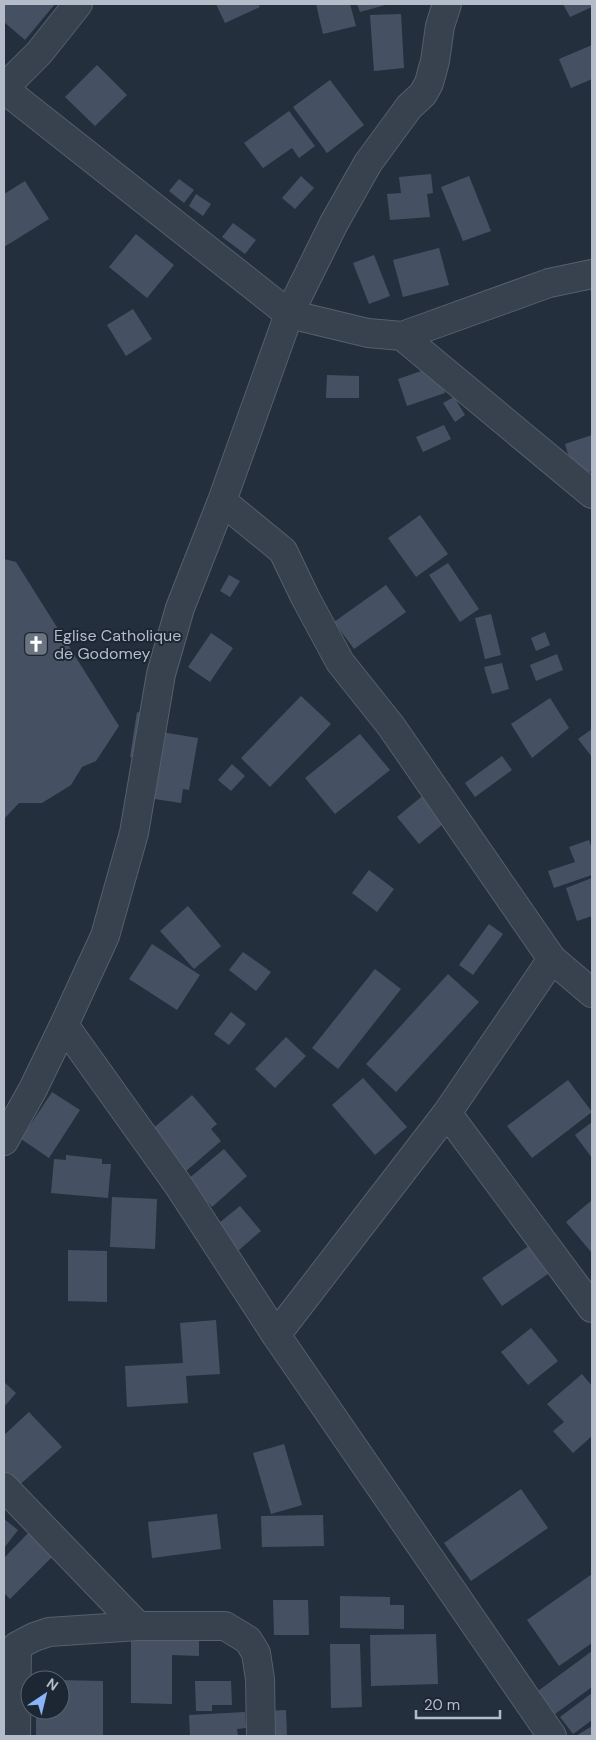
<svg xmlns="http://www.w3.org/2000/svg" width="596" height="1740" viewBox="0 0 596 1740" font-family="'DM Sans',sans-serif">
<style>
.building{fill:#455162}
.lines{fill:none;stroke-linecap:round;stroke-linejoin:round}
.minor-casing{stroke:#565f6c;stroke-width:30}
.tertiary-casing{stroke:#565f6c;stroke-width:30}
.minor{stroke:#38414e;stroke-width:28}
.tertiary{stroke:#38414e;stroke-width:28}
.labels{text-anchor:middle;stroke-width:4;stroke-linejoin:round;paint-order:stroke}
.poi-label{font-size:16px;fill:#b4bcc9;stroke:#1d2633;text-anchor:start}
</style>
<rect width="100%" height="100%" fill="#242f3e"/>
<path class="building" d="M4,4H55L25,40L4,22Z
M216,4H258L260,7L225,23Z
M316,4H350L356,26L323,34Z
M357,4H389L360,12Z
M563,4H591L592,7L570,17Z
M401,14L404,68L374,71L370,15Z
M592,45V79L571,88L559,59Z
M97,65L127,95L95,126L65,97Z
M330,80L364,125L327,153L293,107Z
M289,111L315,146L299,158L292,148L263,168L244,143Z
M431,174L433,193L427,194L430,217L390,220L387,194L401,193L399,177Z
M301,176L314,188L295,209L282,198Z
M469,176L491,231L463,241L441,187Z
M179,179L194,190L184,203L169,191Z
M25,181L49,219L4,247V194Z
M196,194L211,204L203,216L189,206Z
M233,223L256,240L245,254L222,237Z
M136,234L174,265L147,298L109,267Z
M439,248L449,285L403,297L393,260Z
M374,255L390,296L369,304L353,263Z
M133,309L152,339L126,356L107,325Z
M436,366L445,393L407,406L398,379Z
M327,375L359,376V398H326Z
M454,397L465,415L455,422L443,403Z
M444,425L451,439L423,452L416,437Z
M592,435V471L575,478L565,444Z
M420,515L448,554L416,577L388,538Z
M4,559L16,562L119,726L96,761L82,767L71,785L42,803H19L4,819Z
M448,563L479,609L460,622L429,575Z
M229,575L240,581L230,597L220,591Z
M386,585L406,612L354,649L334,622Z
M491,614L501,655L485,659L475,618Z
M545,632L550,645L536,651L531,638Z
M211,633L233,648L210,682L188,667Z
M557,654L563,670L536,681L530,665Z
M502,663L509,689L492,694L484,667Z
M301,696L331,724L270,787L241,758Z
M550,698L569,728L532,758L511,724Z
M137,712L150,715L143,759L130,757Z
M592,729V757L578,739Z
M155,731L198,738L189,790L183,789L181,803L148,798Z
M360,734L390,770L335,814L305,778Z
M502,756L512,770L475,797L465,783Z
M232,764L245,776L231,791L218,780Z
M426,793L448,820L419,844L397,817Z
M589,840L592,849V875L554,888L548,871L575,862L569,847Z
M369,870L394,889L377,912L352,893Z
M592,878V916L577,921L566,888Z
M188,906L221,946L194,969L160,931Z
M489,924L503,934L473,975L459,965Z
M152,944L200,975L177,1010L129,979Z
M243,952L271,972L256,991L229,970Z
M375,969L401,989L338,1069L312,1048Z
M448,974L479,1002L396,1092L366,1064Z
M231,1012L246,1024L229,1045L214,1034Z
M286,1037L306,1056L275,1088L255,1069Z
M363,1078L407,1127L375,1155L332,1105Z
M568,1080L592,1112L532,1158L507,1126Z
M52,1092L80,1110L49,1158L21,1139Z
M192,1095L217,1124L211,1129L221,1141L185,1172L150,1131Z
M592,1122V1158L575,1135Z
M224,1149L247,1176L212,1207L187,1180Z
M66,1155L102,1159V1164H111L108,1198L51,1193L54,1159L66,1160Z
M112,1197L157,1199L155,1249L110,1247Z
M592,1200V1251L591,1252L566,1222Z
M240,1206L261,1231L231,1257L209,1231Z
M536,1241L555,1269L502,1306L482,1278Z
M68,1250L107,1251V1302L68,1301Z
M216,1320L220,1374L186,1376L188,1403L127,1407L125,1366L183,1363L180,1323Z
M531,1328L558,1361L528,1385L501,1352Z
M582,1374L592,1386V1436L573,1453L553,1431L564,1422L547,1404Z
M4,1382L16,1393L4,1407Z
M29,1412L62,1447L16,1488L4,1474V1435Z
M284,1444L302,1505L271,1514L253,1453Z
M521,1489L548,1528L471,1581L444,1543Z
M217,1514L221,1549L152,1558L148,1522Z
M323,1515L324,1546L262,1547L261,1516Z
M4,1519L18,1530L4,1548Z
M32,1529L56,1553L10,1599L4,1593V1558Z
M592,1574V1643L559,1666L527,1620Z
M340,1596L390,1597V1605H404V1629L340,1628Z
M273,1600H308L309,1635H274Z
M131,1630L199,1631V1656L172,1655V1704L131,1703Z
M436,1634L438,1684L371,1686L370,1635Z
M330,1644H360L362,1707L331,1708Z
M592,1651V1687L555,1714L538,1691Z
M60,1680L103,1681V1736H36V1710H60Z
M195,1681H231L232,1705H212V1711H196Z
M592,1693V1720L573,1734L560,1717Z
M286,1710L287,1736H265L264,1711Z
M245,1712L246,1728L237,1729L238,1736H190L189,1715Z
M592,1726V1736H576Z"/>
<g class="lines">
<defs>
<path id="minor" d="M447,4L440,26L435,61L429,83L423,94L409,107L368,163L334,223L289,314L222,501L283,551L305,597L340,662L391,726L552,959L592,993
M4,89L289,314L368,333L402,336L592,494
M402,336L549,283L592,274
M222,501L180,608L161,674L134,833L105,936L64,1025L179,1186L276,1335L552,1736
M552,959L447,1113L592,1308
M4,1141L33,1089L64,1025
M276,1335L447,1113
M4,1487L138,1626
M16,1736L17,1646L34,1637L49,1632L138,1626H225L248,1640L256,1653L260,1679L261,1736"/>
<path id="tertiary" d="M4,88L39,53L78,4"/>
</defs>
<use href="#minor" class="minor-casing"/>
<use href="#tertiary" class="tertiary-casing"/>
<use href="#minor" class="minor"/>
<use href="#tertiary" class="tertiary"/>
</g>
<defs>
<symbol id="church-square" viewBox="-11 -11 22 22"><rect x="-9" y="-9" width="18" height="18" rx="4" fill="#6b7280" stroke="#1d2633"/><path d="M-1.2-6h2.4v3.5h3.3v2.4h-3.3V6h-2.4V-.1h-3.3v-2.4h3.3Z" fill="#fff"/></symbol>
</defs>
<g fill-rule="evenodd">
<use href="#church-square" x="22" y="630" width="28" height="28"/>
</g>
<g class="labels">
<g class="poi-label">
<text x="54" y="641">Eglise Catholique<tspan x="54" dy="18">de Godomey</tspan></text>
</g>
</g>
<rect width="596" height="1740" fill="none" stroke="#b4bcc9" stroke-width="10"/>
<g transform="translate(45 1695) rotate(35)"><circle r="24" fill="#1d2633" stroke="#59626f"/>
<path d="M0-4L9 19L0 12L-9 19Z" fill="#8ab4f8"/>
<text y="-8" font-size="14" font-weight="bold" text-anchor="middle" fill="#b4bcc9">N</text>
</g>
<path d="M416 1710v8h84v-8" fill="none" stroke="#b4bcc9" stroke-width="2.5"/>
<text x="424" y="1710" font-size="15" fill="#b4bcc9" stroke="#1d2633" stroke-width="4" paint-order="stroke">20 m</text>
</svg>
